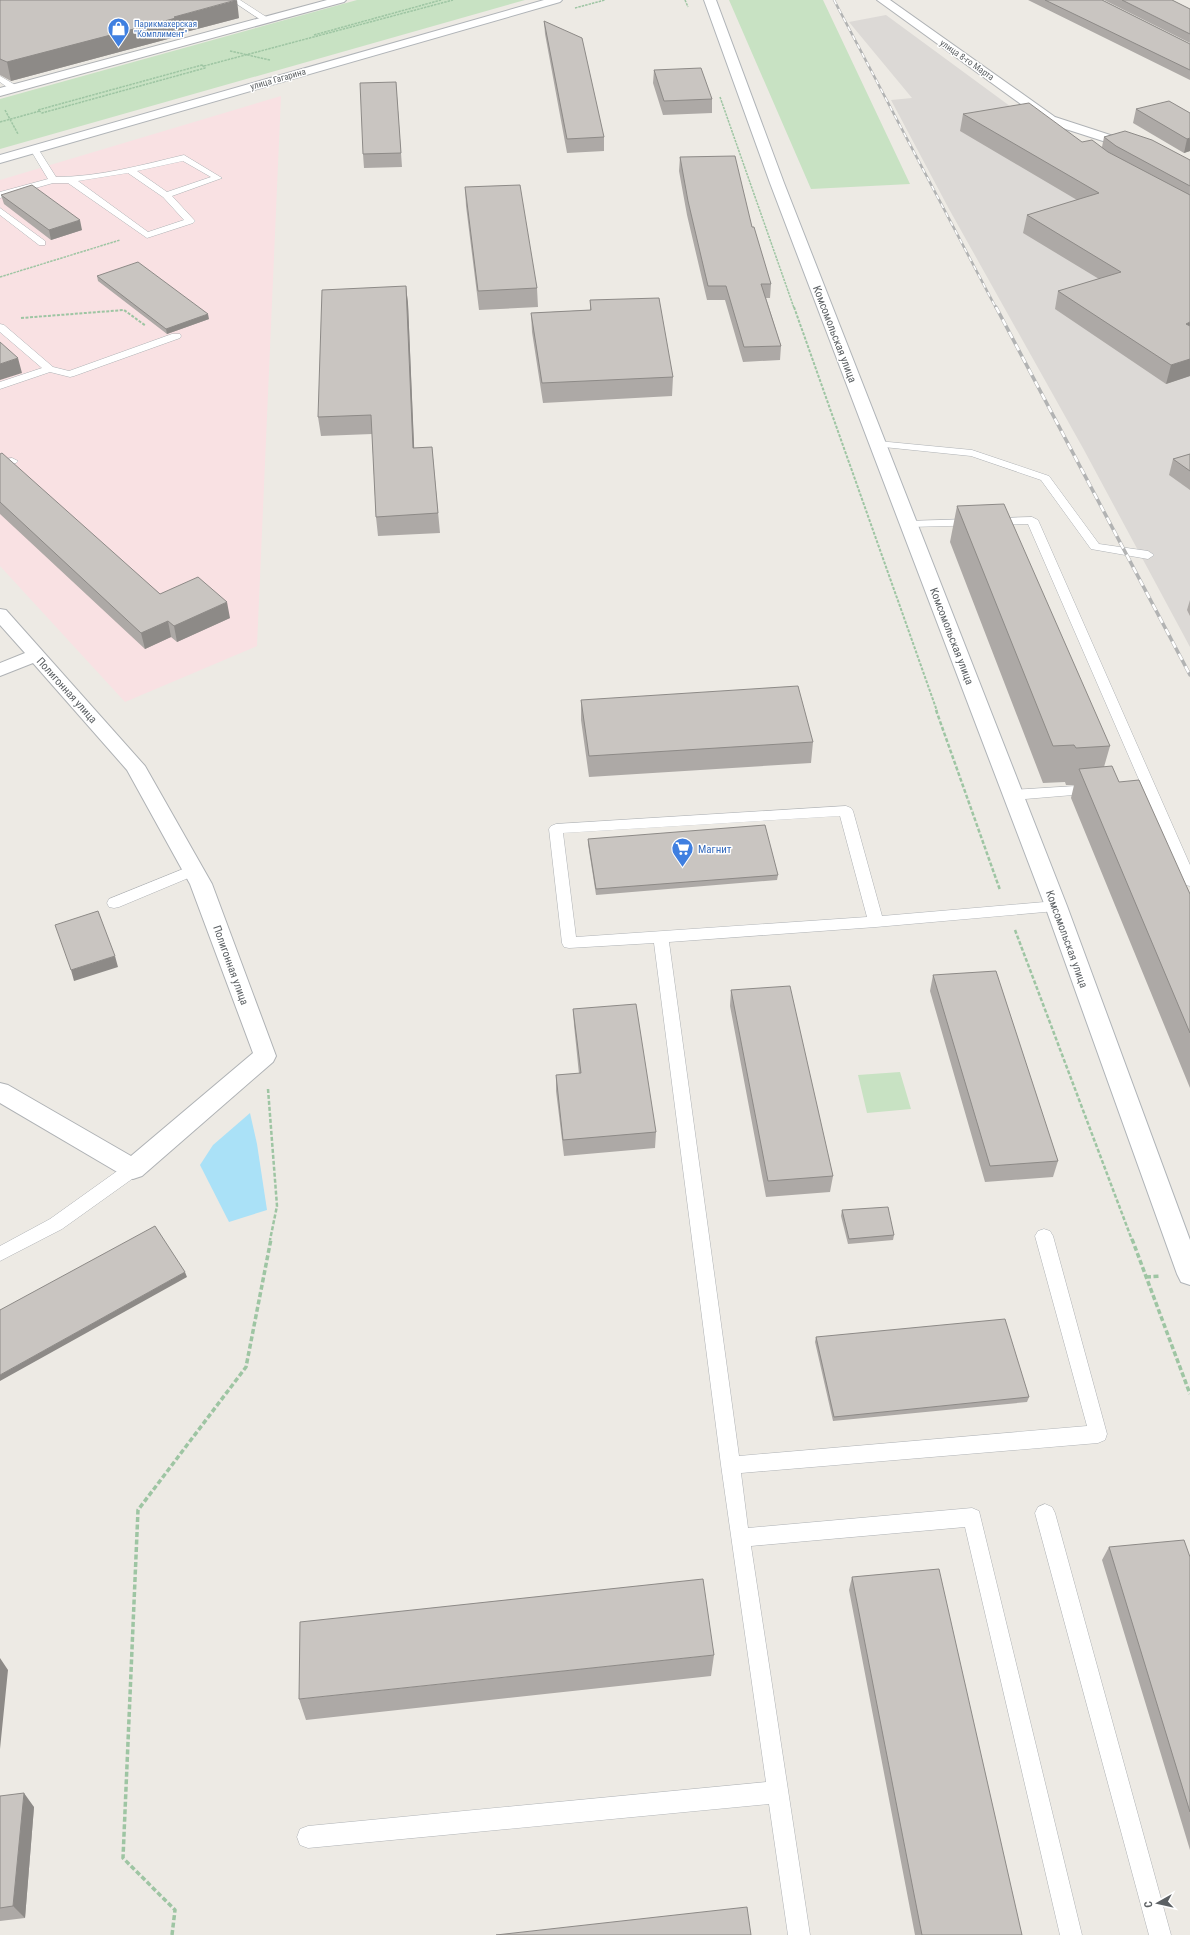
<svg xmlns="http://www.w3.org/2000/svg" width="1190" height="1935" viewBox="0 0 1190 1935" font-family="'Roboto Condensed',sans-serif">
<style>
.industrial{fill:#dcd9d6}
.medical{fill:#f9e1e3}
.green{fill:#c8e2c3}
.water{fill:#aae1f7}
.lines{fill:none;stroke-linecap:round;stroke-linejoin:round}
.lane-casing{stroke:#afb2b5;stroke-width:1}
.street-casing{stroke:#afb2b5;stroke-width:2}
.secondary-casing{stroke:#b0b4b8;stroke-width:2}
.path-far3{stroke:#9ec5a3;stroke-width:1.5;stroke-dasharray:2.5 1;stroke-linecap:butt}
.path-far2{stroke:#9ec5a3;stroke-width:2;stroke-dasharray:3 1.5;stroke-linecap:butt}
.path-far1{stroke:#9ec5a3;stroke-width:2.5;stroke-dasharray:4 2;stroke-linecap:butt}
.path{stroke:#9ec5a3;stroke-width:3.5;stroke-dasharray:5 2.5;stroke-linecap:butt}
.lane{fill:#fff;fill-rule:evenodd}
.street{fill:#fff;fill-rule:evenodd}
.secondary{fill:#fff;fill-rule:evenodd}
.rail-far1-casing{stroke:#b2b3b3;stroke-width:2.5}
.rail-casing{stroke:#b2b3b3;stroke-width:3.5}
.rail-far1{stroke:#fff;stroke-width:1.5;stroke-dasharray:5;stroke-linecap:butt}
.rail{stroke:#fff;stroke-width:2.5;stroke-dasharray:7;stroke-linecap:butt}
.wall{fill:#ada9a6}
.shaded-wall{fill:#8d8a87}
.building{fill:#c9c5c1;stroke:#8d8a87}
.labels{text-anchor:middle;stroke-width:3;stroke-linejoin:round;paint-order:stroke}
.far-shop-label{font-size:9px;fill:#366cbe;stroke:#fff;text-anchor:start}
.far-street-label{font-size:9px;fill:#5c6063;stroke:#fff}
.street-label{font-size:11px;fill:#5c6063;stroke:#fff}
.shop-label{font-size:11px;fill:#366cbe;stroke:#fff;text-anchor:start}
</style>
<rect width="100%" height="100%" fill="#edeae4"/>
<path class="industrial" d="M886,15L1026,118L1087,155L1190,173V647L1084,450L949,209L891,100L912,98L849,22Z"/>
<path class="medical" d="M281,96L257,646L125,702L0,566V180Z"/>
<path class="green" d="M357,0H525L0,149V99Z
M729,0H823L910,184L811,189Z
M900,1072L911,1109L867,1113L858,1075Z"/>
<path class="water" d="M250,1113L257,1144L267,1210L229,1222L200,1165L213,1145Z"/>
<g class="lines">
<defs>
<path id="lane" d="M231,0H240L271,20L264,22Z
M0,76L17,86V90H11L0,82Z
M34,146L37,147L56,177C99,177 142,165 184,155L222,178L172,196L195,221L193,223L147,238L68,183H53L0,198V192L48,179L30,149ZM183,161L211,177L167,192L137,171ZM128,173L163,197L184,220L148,232L78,181Z
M0,208L45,241V245H39L0,215Z
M0,324L4,325L53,367L69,371L172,334H180L181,336L180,338L74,376L70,377L50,372L0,389V382L42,368L0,332Z
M878,441L972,450L1049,476L1099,544L1148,551L1154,555L1148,559L1091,549L1041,480L971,456L874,446L873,444Z
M12,458L18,461L16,463L0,466V460Z
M1032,517L1038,520L1190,865V886L1185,885L1183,881L1028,524L909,527L903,524L909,521Z
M1092,785L1097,787L1099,790L1097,793L1013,800L1008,798L1006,795L1008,792L1013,790Z
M846,806L851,808L853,811L882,916L1056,901L1061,902L1063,906L1061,910L1056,911L876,927L669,942L739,1456L1087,1426L1035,1236L1038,1231L1044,1229L1050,1231L1053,1236L1107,1434L1105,1440L1098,1443L741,1473L748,1528L972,1508L979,1511L1082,1935H1060L965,1527L751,1546L810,1935H788L769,1804L308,1848L300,1845L297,1837L300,1829L308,1826L766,1782L721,1465L654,943L569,948L564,947L562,943L549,829L551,826L556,824ZM840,816L867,917L576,937L563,833Z
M193,865L198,866L200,870L198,874L119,907L114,908L109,907L107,903L109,899Z
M133,1162L139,1164L141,1169L139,1174L62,1229L0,1261V1246L50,1219L127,1164Z
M1045,1504L1052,1507L1055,1513L1171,1935H1149L1035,1513L1038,1507Z"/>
<path id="street" d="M327,0H346L344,2L0,96V88Z
M877,0H890L1055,117L1190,161V169L1047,123Z
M0,609L6,610L145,766L212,884L276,1056L273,1062L142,1176L133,1179L124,1176L0,1103V1083L8,1085L131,1156L253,1053L190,884L127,770L33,663L0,676V663L25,653L0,625Z"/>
<path id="secondary" d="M544,0H562L560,2L0,163V155Z
M704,0H716L784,183L1067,906L1190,1240V1285L1181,1282L1177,1274L1045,906L770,183Z"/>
</defs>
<use href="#lane" class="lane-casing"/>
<use href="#street" class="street-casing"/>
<use href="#secondary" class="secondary-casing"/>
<path class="path-far3" d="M685,0L688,7
M575,8L605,0
M314,35L441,0
M230,51L270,60
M202,65L205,68L42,113L38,110Z
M204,66L453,0
M720,97L794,308
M5,110L18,134
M0,122L40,111
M0,277L120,240"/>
<path class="path-far2" d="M794,307L937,711
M21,318L124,310L146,326"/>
<path class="path-far1" d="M936,710L1000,890
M1015,930L1132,1240
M268,1089L277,1206L270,1240"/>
<path class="path" d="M1132,1239L1190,1394
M1146,1277L1161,1276
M172,1935L175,1910L123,1858L138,1510L246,1367L271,1239"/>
<use href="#lane" class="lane"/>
<use href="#street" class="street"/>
<use href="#secondary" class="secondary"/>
<defs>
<path id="rail-far1" d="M834,0L996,308"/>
<path id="rail" d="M996,307L1190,675"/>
</defs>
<use href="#rail-far1" class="rail-far1-casing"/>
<use href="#rail" class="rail-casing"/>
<use href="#rail-far1" class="rail-far1"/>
<use href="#rail" class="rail"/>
</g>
<path class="wall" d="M0,0L239,18L178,34L179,36L11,81L0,75Z
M1028,0H1102L1190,44V80Z
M1104,0H1172L1190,9V43Z
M544,21L604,137V151L567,153L545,34Z
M654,70L712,99V113L663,115L653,83Z
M396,82L402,167L364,168L363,154Z
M1136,109L1190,113V151L1184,153L1133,123Z
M963,114L1102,147L1104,137L1190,160V376L1166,384L1055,309L1058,291L1099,279L1023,233L1027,215L1077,200L960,131Z
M680,157L752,227L771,284L770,298H766L781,346L780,360L743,362L725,300H707L687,215L679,171Z
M465,187L537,288L538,307L479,310L466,206Z
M1,195L82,230L51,240L4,204Z
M97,276L209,319L167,334L98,281Z
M406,286L408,304L414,448L432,447L440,533L378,536L376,517L372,434L321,436L318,417Z
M590,300L673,377L672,396L543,403L532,332L531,313L590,310Z
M0,454L160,594L230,618L177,642L171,637L145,649L0,514Z
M1190,454V490L1169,475L1173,459Z
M957,506L1110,746L1104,767L1119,782L1190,894V1088L1071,798L1074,785H1066L1065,782L1043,783L950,542Z
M1190,600V616L1187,610Z
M581,700L813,742L811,763L589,777L581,720Z
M588,839L778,875L777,880L596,895L588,844Z
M933,975L1058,1161L1053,1177L985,1182L930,991Z
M731,990L833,1176L830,1192L766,1197L730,1006Z
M573,1009L656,1132L655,1148L564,1156L556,1091V1075L579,1074L574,1025Z
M842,1210L894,1235L893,1240L848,1244L841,1216Z
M816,1337L1029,1397L1027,1402L833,1421L815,1342Z
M1109,1547L1190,1557V1850L1102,1560Z
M852,1577L1022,1935H915L849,1590Z
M714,1655L711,1676L306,1720L299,1699Z
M0,1796L34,1807L25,1918L0,1921Z"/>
<path class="shaded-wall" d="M237,0L239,18L178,34L179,36L11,81L7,62Z
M1190,138V151L1184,153L1187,139Z
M80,220L82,230L51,240L49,230Z
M406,286L408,304L415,467L413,448Z
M208,314L209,319L167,334L166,329Z
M1190,322V337L1186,324Z
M18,358L22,373L0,380V364Z
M1190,359V376L1166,384L1171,365Z
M227,602L230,618L177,642L174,626Z
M168,621L171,637L145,649L141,633Z
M115,956L118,967L74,981L71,970Z
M185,1272L187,1277L0,1381V1375Z
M0,1658L8,1670L0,1749Z
M24,1793L34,1807L25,1918L13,1906Z"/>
<path class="building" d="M0,0H236L174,17L176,18L7,62L0,59Z
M1045,0H1102L1190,44V70Z
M1122,0H1172L1190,9V34Z
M544,21L582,38L604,137L567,139Z
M701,68L712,99L664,101L654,70Z
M396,82L401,153L363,154L360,83Z
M1169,101L1190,113V138L1187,139L1136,109Z
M1029,103L1082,142L1092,140L1108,152L1190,195V322L1186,324L1190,326V359L1171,365L1058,291L1121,272L1027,215L1099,193L963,114Z
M1125,131L1152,140L1190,160V186L1116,146L1104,137Z
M735,156L752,227H754L771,284H761L781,346L744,347L726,286H708L688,201L680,157Z
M32,185L80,220L49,230L1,195Z
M520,185L537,288L478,291L465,187Z
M138,262L208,314L166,329L97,276Z
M406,286L413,448L432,447L438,513L376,517L371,415L318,417L322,290Z
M659,298L673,377L542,383L531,313L591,310L590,300Z
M0,342L18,358L0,364Z
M2,453L160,594L198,577L227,602L174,626L168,621L141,633L0,502V454Z
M1190,454V471L1173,459Z
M1004,504L1110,746L1076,748L1074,745L1053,746L957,506Z
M798,686L813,742L589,756L581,700Z
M1112,766L1119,782L1139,780L1190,894V1033L1079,769Z
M765,825L778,875L596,889L588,839Z
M98,911L115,956L71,970L55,925Z
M996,971L1058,1161L990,1166L933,975Z
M790,986L833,1176L768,1181L731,990Z
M636,1004L656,1132L563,1140L556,1075L581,1073L573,1009Z
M888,1207L894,1235L849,1239L842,1210Z
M155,1226L185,1272L0,1375V1310Z
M1005,1319L1029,1397L834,1417L816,1337Z
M1184,1540L1190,1557V1812L1109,1547Z
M939,1569L1022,1935H922L852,1577Z
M703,1579L714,1655L299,1699L300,1622Z
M24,1793L13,1906L0,1908V1796Z
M747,1907L751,1935H496Z"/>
<defs>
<symbol id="shop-pin" viewBox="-11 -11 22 30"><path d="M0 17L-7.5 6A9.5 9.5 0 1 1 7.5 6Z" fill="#3f7fe0" stroke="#fff"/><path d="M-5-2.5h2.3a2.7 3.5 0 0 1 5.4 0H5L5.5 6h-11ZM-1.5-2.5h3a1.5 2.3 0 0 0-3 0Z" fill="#fff"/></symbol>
<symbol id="supermarket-pin" viewBox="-11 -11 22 30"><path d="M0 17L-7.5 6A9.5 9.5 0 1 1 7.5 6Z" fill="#3f7fe0" stroke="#fff"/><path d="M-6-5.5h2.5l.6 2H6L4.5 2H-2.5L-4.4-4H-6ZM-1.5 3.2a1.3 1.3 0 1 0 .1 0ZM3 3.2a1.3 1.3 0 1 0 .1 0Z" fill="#fff"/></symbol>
</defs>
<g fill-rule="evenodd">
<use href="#shop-pin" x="106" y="16" width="25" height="34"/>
<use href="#supermarket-pin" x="670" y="836" width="25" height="34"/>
</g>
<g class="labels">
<g class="far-shop-label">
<text x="134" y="27">Парикмахерская<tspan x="134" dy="10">"Комплимент"</tspan></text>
</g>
<g class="far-street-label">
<text transform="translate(967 60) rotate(35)" y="3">улица 8-го Марта</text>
<text transform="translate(278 79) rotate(-16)" y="3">улица Гагарина</text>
</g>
<g class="street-label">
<text transform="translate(835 334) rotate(69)" y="4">Комсомольская улица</text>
<text transform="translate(952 636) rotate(69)" y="4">Комсомольская улица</text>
<text transform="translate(67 690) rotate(48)" y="4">Полигонная улица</text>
<text transform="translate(1067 939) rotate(70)" y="4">Комсомольская улица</text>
<text transform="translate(231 965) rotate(70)" y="4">Полигонная улица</text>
</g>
<g class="shop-label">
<text x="698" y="853">Магнит</text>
</g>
</g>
<g transform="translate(1158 1903) rotate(262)" stroke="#ffffff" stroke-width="3" paint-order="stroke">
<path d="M0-3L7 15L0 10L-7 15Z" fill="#5c6063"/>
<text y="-6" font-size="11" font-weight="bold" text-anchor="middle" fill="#5c6063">С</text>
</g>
</svg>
